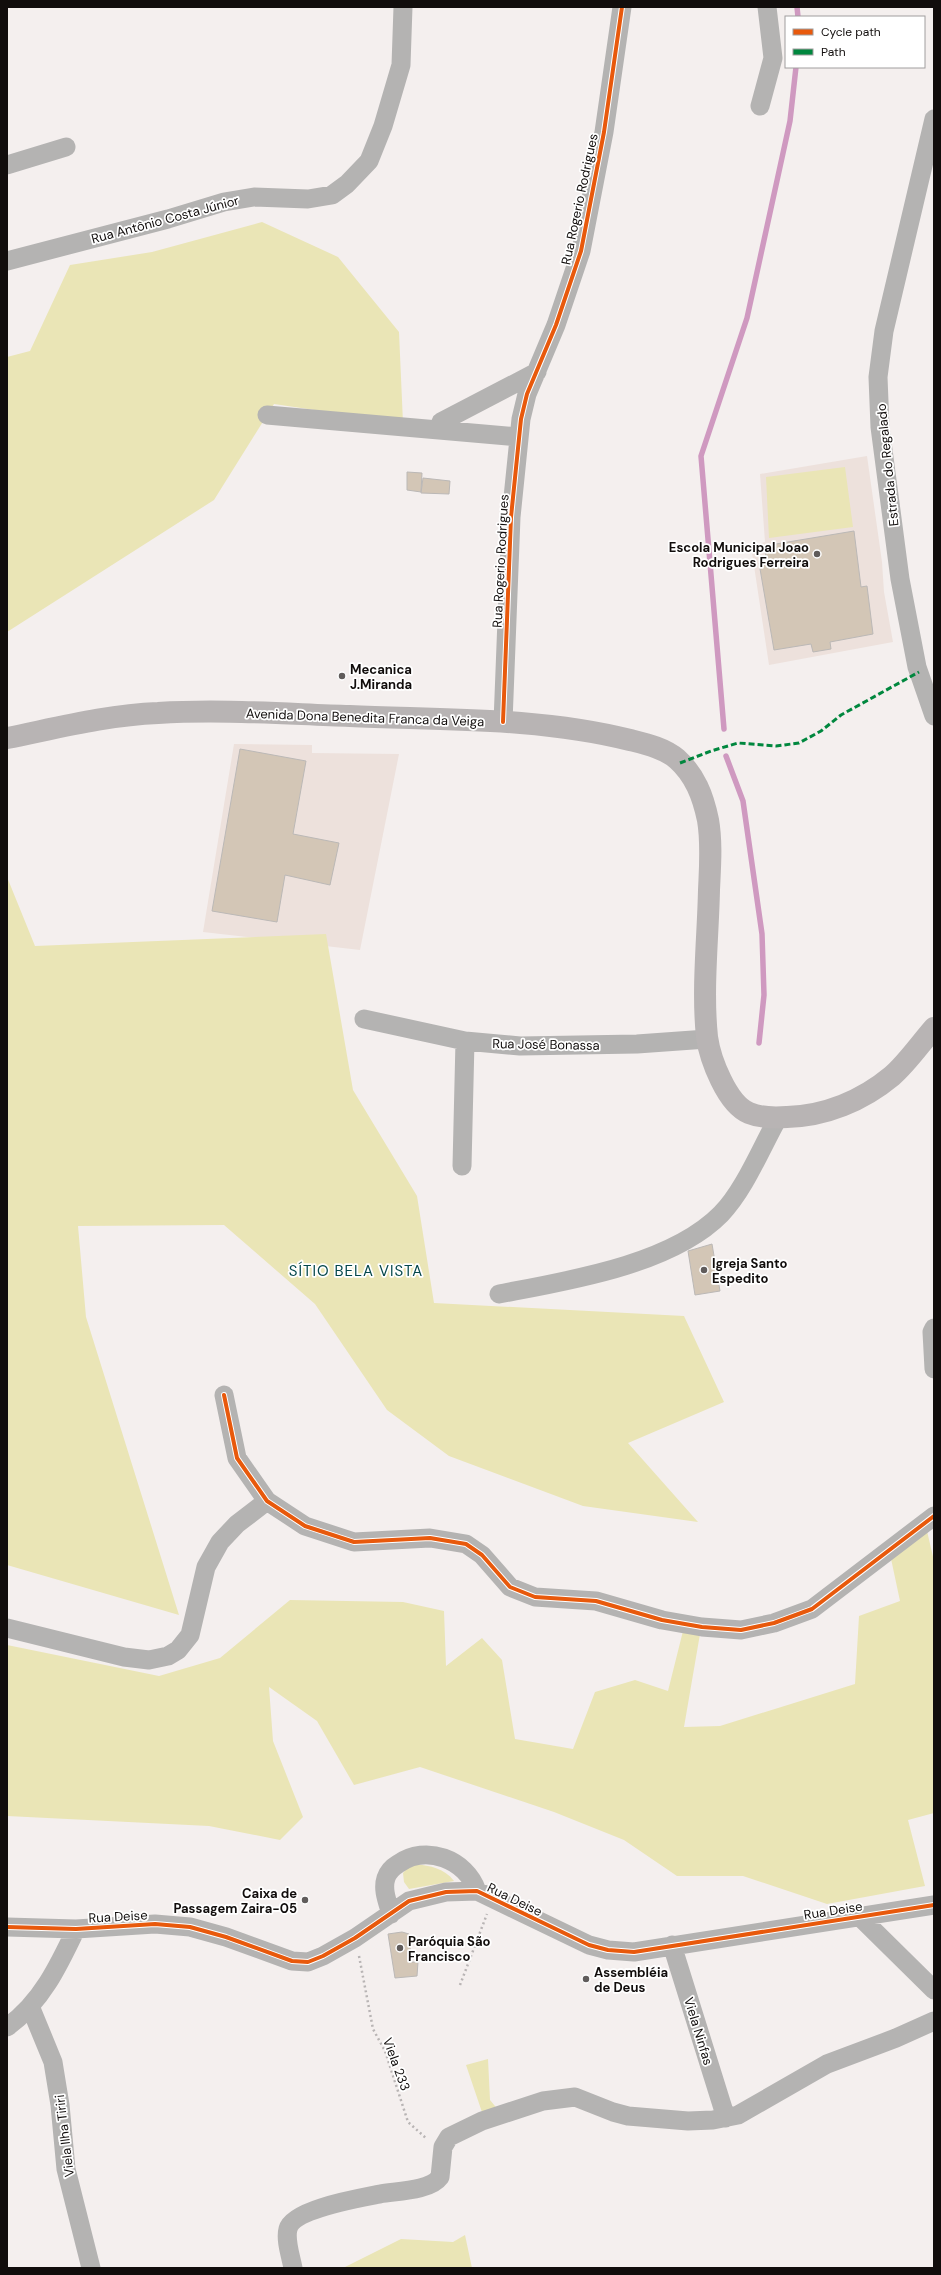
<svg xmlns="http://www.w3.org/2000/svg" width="941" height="2275" viewBox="0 0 941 2275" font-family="'DM Sans',sans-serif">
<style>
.built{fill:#ede1dc}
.green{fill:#eae5b6}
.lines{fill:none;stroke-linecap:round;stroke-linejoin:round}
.stream{stroke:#cf99c0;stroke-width:5.5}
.building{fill:#d3c6b6;stroke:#bbb8b6}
.path{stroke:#b8b4b4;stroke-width:2.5;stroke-dasharray:2 3;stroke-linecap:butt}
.minor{stroke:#b4b3b2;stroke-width:19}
.major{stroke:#b8b4b4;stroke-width:22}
.quiet{stroke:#00873e;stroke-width:3;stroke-dasharray:6 3;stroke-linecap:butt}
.cycleway-casing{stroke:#fff;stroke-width:6}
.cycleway{stroke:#e8590c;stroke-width:4}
.poi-dot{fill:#605c5b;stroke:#fff;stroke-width:1.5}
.labels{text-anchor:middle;stroke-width:3.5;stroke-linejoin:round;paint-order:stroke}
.street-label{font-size:13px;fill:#110d0c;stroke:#fff}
.poi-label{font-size:13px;font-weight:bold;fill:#110d0c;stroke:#fff;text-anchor:start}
.quarter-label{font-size:15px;letter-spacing:1px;fill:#04474b;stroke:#fff}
</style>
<rect width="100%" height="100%" fill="#f4efee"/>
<path class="built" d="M867,456L882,562L884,592L893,642L769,665L751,546L765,542L760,474Z
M234,744L312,745V753L399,754L360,950L203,932Z"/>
<path class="green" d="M262,222L338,257L399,332L403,423L274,404L214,500L7,632V357L30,351L70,265L152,252Z
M845,467L853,527L769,538L766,477Z
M7,877L35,946L326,934L353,1090L417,1196L434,1303L684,1316L724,1402L628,1443L698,1522L583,1506L449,1456L387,1410L315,1304L224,1225L78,1226L86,1317L179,1615L7,1565Z
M927,1531L934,1561V1813L908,1820L925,1886L827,1904L743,1876H677L624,1840L554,1812L420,1767L354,1785L317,1721L269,1687L273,1741L303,1817L280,1840L209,1826L7,1816V1645L159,1676L220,1658L290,1600L403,1602L444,1611L446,1666L482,1638L502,1660L515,1739L573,1749L595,1692L635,1680L668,1691L683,1631L700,1634L684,1727L720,1726L855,1684L859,1616L900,1601L890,1554Z
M415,1864C431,1866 444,1868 454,1881L409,1889L404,1882L403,1873L409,1866Z
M488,2059L490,2100L499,2111L485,2121L466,2065Z
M465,2235L472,2268H343L401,2239L453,2242Z"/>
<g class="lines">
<path class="stream" d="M797,7L798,17
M724,729L701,456L747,318L790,121L796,67
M726,756L743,801L762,934L764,995L759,1043"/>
</g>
<path class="building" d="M407,472L422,473L421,492L407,490Z
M423,478L450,481L449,494L421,493Z
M854,531L861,587L867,586L873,634L830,642L831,649L813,652L811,644L774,650L759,563L767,562L764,546Z
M240,749L306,761L293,834L339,843L330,885L285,875L277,922L212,911Z
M712,1244L720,1291L695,1295L688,1251Z
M402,1932L409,1934L411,1962H418L417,1976L395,1978L388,1934Z"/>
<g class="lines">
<path class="path" d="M359,1956L373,2029L385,2051L408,2122L427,2139
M460,1985L487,1914"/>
<path class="minor" d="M760,106L773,58L767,7
M934,119L884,331L878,377L880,427L900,579L917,667L934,716
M7,165L66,147
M7,261L168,219L224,202L254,197L308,199L332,195L347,184L369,161L383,126L401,65L403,7
M267,415L518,437
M441,422L537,372
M503,722L511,517L521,419L527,394L556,325L581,251L604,132L622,7
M364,1019L465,1041L520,1046L637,1044L707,1039
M462,1166L465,1041
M499,1294C567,1281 671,1265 721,1214C745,1189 761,1148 778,1118
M934,1328L932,1332L934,1369
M224,1395L237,1458L267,1501L305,1526L354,1542L430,1538L466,1544L482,1555L510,1587L535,1597L596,1601L662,1620L702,1627L741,1630L774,1623L812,1609L934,1516
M7,1628L124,1657L149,1660L168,1656L178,1650L190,1635L206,1567L220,1542L237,1524L267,1501
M391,1914C388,1903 382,1890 386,1878C388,1872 393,1867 398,1864C426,1844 466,1859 477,1891
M859,1916L934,1990
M7,1927L76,1929L155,1924L190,1927L226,1937L292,1961L308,1962L323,1956L355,1938L409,1901L446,1892L477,1891L589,1945L608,1950L634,1952L934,1905
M672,1945L726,2118
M30,2006L53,2062L60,2105L66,2169L91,2268
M7,2027C41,2003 59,1965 76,1929
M293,2268C291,2257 285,2240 288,2229C293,2209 361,2198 380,2194C396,2191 430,2191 440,2177L443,2147L449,2137L482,2121L543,2101L575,2097L613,2112L628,2116L688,2121L713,2120L738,2115L827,2064L896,2038L934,2021"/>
<path class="major" d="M7,738C57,728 107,715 158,713C222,709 286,714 350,716C442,720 539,717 630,740C646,744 664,748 677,759C695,775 703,796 708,820C712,843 710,867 709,890C708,938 702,989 707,1037C710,1059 727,1104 749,1113C761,1118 774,1118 787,1117C825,1116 862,1101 892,1076C907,1063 920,1044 934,1028"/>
<path class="quiet" d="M680,763L711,751L738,743L776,746L799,743L821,731L841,715L919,672"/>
<defs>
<path id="cycleway" d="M503,722L511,517L521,419L527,394L556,325L581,251L604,132L622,7
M224,1395L237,1458L267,1501L305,1526L354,1542L430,1538L466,1544L482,1555L510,1587L535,1597L596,1601L662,1620L702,1627L741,1630L774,1623L812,1609L934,1516
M7,1927L76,1929L155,1924L190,1927L226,1937L292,1961L308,1962L323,1956L355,1938L409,1901L446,1892L477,1891L589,1945L608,1950L634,1952L934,1905"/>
</defs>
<use href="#cycleway" class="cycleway-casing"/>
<use href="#cycleway" class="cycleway"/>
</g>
<g class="poi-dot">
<circle cx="817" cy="554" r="4"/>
<circle cx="342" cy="676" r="4"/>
<circle cx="704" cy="1270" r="4"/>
<circle cx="305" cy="1900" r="4"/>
<circle cx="400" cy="1948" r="4"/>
<circle cx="586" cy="1979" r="4"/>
</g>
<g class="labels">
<g class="street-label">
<text transform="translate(579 199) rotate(-78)" y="5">Rua Rogerio Rodrigues</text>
<text transform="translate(165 219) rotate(-15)" y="5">Rua Antônio Costa Júnior</text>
<text transform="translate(887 465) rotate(-96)" y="5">Estrada do Regalado</text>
<text transform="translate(500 561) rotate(-87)" y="5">Rua Rogerio Rodrigues</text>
<text transform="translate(365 717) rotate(2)" y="5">Avenida Dona Benedita Franca da Veiga</text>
<text transform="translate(546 1044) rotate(1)" y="5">Rua José Bonassa</text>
<text transform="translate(515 1899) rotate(26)" y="5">Rua Deise</text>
<text transform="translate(833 1910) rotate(-9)" y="5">Rua Deise</text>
<text transform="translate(118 1916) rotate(-3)" y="5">Rua Deise</text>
<text transform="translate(699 2031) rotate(73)" y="5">Viela Ninfas</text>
<text transform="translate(397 2064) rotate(70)" y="5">Viela 233</text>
<text transform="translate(64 2136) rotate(-97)" y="5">Viela Ilha Tiriri</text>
</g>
<g class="poi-label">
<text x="809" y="552" text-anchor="end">Escola Municipal Joao<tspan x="809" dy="15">Rodrigues Ferreira</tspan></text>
<text x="350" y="674">Mecanica<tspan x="350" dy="15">J.Miranda</tspan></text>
<text x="712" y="1268">Igreja Santo<tspan x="712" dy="15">Espedito</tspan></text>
<text x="297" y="1898" text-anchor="end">Caixa de<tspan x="297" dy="15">Passagem Zaira-05</tspan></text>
<text x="408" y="1946">Paróquia São<tspan x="408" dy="15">Francisco</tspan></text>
<text x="594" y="1977">Assembléia<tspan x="594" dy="15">de Deus</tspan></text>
</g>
<g class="quarter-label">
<text x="356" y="1276">SÍTIO BELA VISTA</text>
</g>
</g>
<rect width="941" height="2275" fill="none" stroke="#110d0c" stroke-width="16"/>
<rect x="785" y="16" width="140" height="52" fill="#ffffff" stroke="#a09e9e"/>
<rect x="793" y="29" width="20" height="6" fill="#e8590c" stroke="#a09e9e"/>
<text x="821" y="36" font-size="12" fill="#110d0c">Cycle path</text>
<rect x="793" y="49" width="20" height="6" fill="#00873e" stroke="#a09e9e"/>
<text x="821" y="56" font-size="12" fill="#110d0c">Path</text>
</svg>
